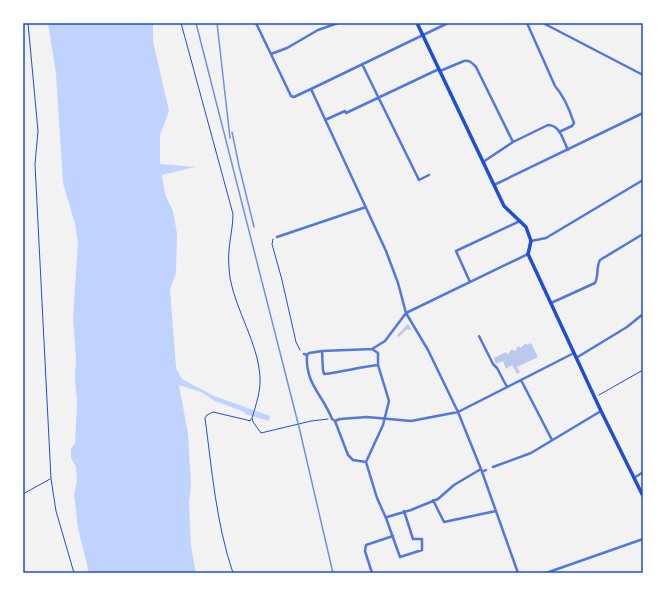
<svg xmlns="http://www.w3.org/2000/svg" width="666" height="596" viewBox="0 0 666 596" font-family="'PT Sans Narrow',sans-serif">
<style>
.water{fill:#bfd3fe}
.building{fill:#bdc9ec}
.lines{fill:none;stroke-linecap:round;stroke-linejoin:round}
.path{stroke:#1d4ed8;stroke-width:1}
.minor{stroke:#5277de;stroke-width:2.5}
.secondary{stroke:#1d4ed8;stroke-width:3.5}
.rail{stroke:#7290e2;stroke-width:1.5}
.neatline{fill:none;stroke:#1d4ed8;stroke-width:1.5}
</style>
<rect width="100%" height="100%" fill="#f2f2f2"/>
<path class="water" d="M48,23H153V41L169,111L160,135V164L195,167L162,175L165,194L173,211L177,234L176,273L170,289L176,368L182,379L214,396L270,416L269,421L245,414L244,412L215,401L201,392L179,385L188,434L191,484L189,503L191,546L196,573H89L78,528L74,494L77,481L76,467L71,458V449L75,443L76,425L77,401L75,379L76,357L73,319L78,243L75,224L63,183L56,74Z"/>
<path class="building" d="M408,324L411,329L409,330L407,329L399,337L397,335Z
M526,343L527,345L531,343L538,357L517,367L520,372L517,374L512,365L506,369L503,361L496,364L494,358L506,352L507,354L510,353L509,352L512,349L514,351L517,350L516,348L519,346L520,348Z"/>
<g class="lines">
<path class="path" d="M28,23L38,131L35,164L51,479L56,511L74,573
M181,23L233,214C233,226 230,238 229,250C228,259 229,269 230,278C236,311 258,343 260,377C261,390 256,405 252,418L253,422L261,433L311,421L328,419
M273,239L272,244L282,280L296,342L300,350
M599,395L643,370
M23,494L50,479
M233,573C216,523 212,470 205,418L207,415L213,412L247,420L250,421L251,419"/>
<path class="minor" d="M256,23L291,96L294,97L311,89
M448,23L311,89L386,251L398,283L406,313L428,350L458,412L481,469L518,573
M527,23L555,86C563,95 570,111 574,123L572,126L559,132
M543,23L643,75
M271,54L287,48L318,30L338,23
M362,64L419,180L429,175
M440,71L464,61C470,60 472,63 476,67L513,142L483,162
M325,120L345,111L346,113L439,69
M513,142L548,125C560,125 563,140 568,150
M494,185L643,113
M277,237L366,207
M531,241L546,238L643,180
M470,282L456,251L520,221
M551,303L595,283C599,275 596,267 600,260L643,234
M479,336L493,364L497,368L507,387
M322,351L323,370L324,374C342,372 359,367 378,365
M304,354L307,355L309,353L322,351L372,349L385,341L406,313L528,254
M307,355C305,384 323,395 332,419L335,421
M576,358L627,327L643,314
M521,380L552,440
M335,421L340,419L367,417L411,421L458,412L574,353
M335,421L348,455L353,460L366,462
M366,462L377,498L386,518L400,557L422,550V539H413L404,511
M366,462L383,425L389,401L378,365V353L372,349
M493,467L531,453L601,411
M482,472L486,470
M634,478L643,472
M433,500L444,522L496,511
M387,517L411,510L438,499L454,485L481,469
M372,573L365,551L366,545L393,536
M546,573L643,539"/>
<path class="secondary" d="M417,23L504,206L526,227L531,241L528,254L601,411L643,496"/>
<path class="rail" d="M196,23L299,427L333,573
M217,23L230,138
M232,132L239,166L254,227"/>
</g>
<rect width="666" height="596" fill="none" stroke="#ffffff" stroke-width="48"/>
<rect x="24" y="24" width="618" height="548" class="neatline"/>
</svg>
